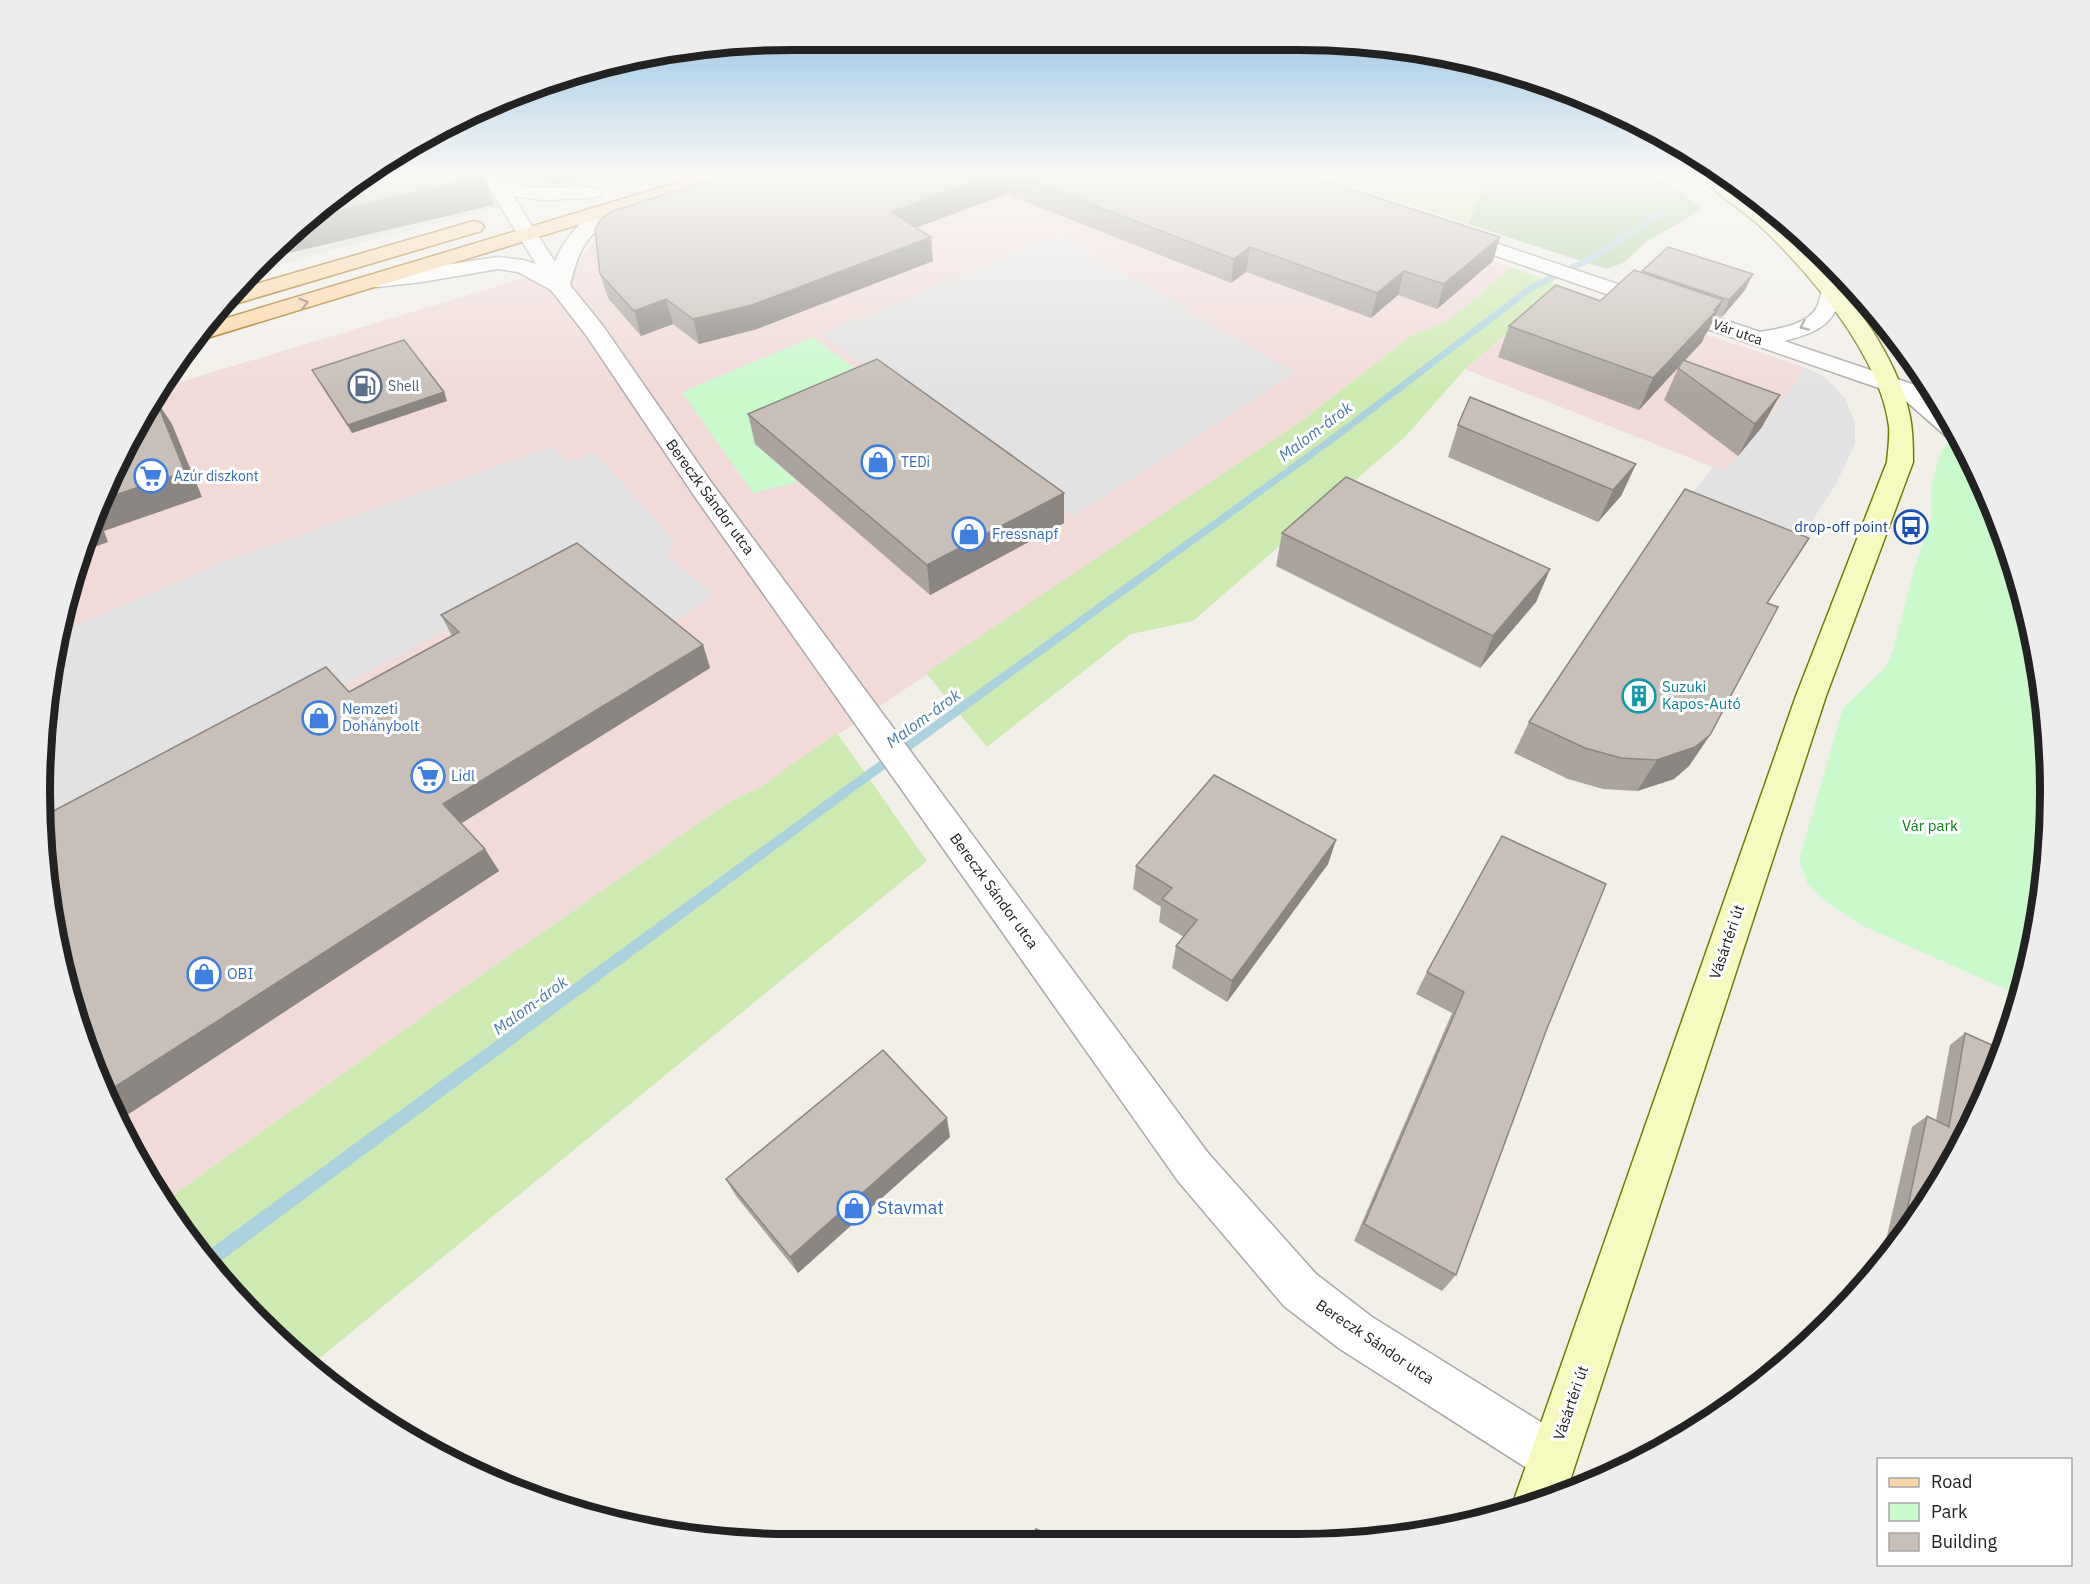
<svg xmlns="http://www.w3.org/2000/svg" width="2090" height="1584" viewBox="0 0 2090 1584" font-family="'IBM Plex Sans',sans-serif">
<style>
.residential{fill:#e0dfdf}
.commercial{fill:#f2dad9}
.grass{fill:#cdebb0}
.forest{fill:#add19e}
.park{fill:#c8facc}
.parking{fill:#e2e2e2}
.lines{fill:none;stroke-linecap:round;stroke-linejoin:round}
.stream{fill:#aad3df;fill-rule:evenodd}
.street-casing{stroke:#a9a9a9;stroke-width:3}
.secondary-casing{stroke:#707d05;stroke-width:3}
.primary-casing{stroke:#a06b00;stroke-width:3}
.street{fill:#fff;fill-rule:evenodd}
.secondary{fill:#f7fabf;fill-rule:evenodd}
.primary{fill:#fcd6a4;fill-rule:evenodd}
.wall{fill:#aba49e}
.shaded-wall{fill:#8b8681}
.building{fill:#c7bfb8;stroke:#8b8681;stroke-width:1.5}
.oneway{stroke:#8f7c63}
.oneway2{stroke:#9c9c9c}
.labels{text-anchor:middle;stroke-width:6;stroke-linejoin:round;paint-order:stroke}
.far-street-label{font-size:14px;fill:#222;stroke:#fff}
.far-service-label{font-size:14px;fill:#4e5e75;stroke:#fff;text-anchor:start}
.far-shop-label{font-size:14px;fill:#366cbe;stroke:#fff;text-anchor:start}
.street-label{font-size:15px;fill:#222;stroke:#fff}
.transit-label{font-size:15px;fill:#164399;stroke:#fff;text-anchor:end}
.shop-label{font-size:15px;fill:#366cbe;stroke:#fff;text-anchor:start}
.culture-label{font-size:15px;fill:#0d838f;stroke:#fff;text-anchor:start}
.park-label{font-size:15px;fill:#0c8416;stroke:#fff}
.water-label{font-size:16px;font-style:italic;fill:#4a7aab;stroke:#fff}
.near-shop-label{font-size:18px;fill:#366cbe;stroke:#fff;text-anchor:start}
.rim{fill:none;stroke:#222;stroke-width:8}
</style>
<rect width="100%" height="100%" fill="#f2efe9"/>
<path class="residential" d="M373,173H618L491,209L250,272L259,260Z"/>
<path class="commercial" d="M1238,173L1510,267L1448,321L1412,335L1300,422L759,788L729,802L460,990L162,1203L79,1034L54,645L117,459L157,389L577,262L612,221Z
M1562,286L1806,368L1762,427L1725,472L1465,369Z"/>
<path class="grass" d="M1313,173H1477L1486,184L1468,224Z
M1510,267L1562,286L1465,369L1405,437L1193,621L1131,634L987,747L926,673L1300,422L1412,335L1448,321Z
M837,733L927,861L310,1366L260,1325L166,1211L162,1203L460,990L729,802L759,788Z"/>
<path class="forest" d="M1477,173H1655L1703,209L1646,242L1625,262L1606,269L1468,224L1486,184Z"/>
<path class="park" d="M813,337L881,388L755,444L798,482L753,493L682,392Z
M1958,437L1994,504L2036,645L2051,792L2037,939L2019,995L1861,925L1825,901L1808,885L1799,860L1843,708L1886,667L1893,650L1914,570L1931,518V487L1941,451L1949,441Z"/>
<path class="parking" d="M1059,234L1295,373L1073,517L822,334Z
M1806,368L1821,375L1834,386L1846,400L1855,423V444L1835,486L1796,545L1686,501L1713,467L1725,471L1762,427Z
M552,447L569,462L594,452L675,541L666,555L715,595L668,625L583,557L42,846L54,645L58,633L230,559Z"/>
<g class="lines">
<path class="stream" d="M1660,210L1667,212L1595,260L1534,290L1338,439L860,787L213,1267L202,1255L852,781L1332,435L1528,286L1589,256Z"/>
<defs>
<path id="street" d="M480,173H498L503,181L532,188H599L602,192L599,196L592,198L544,200L513,196L555,262C563,238 598,196 626,203L629,207L626,211C588,234 581,241 570,285L603,326L711,482L1208,1153L1316,1274L1372,1317L1570,1440L1577,1457L1570,1474L1553,1481L1536,1474L1340,1349L1284,1306L1178,1181L693,494L586,335L551,290L518,272L498,269L422,282L377,287L369,286L366,281L369,276L377,275L498,257L523,260L536,264Z
M1454,229L1760,332C1777,329 1808,325 1817,307C1820,301 1820,294 1824,288L1832,287L1840,288L1843,293C1833,326 1816,333 1784,341L1933,391L1959,439L1947,437L1899,395L1447,239L1444,235L1447,231Z"/>
<path id="secondary" d="M1697,173C1704,173 1713,171 1719,174C1732,180 1744,192 1755,202C1814,251 1872,314 1901,386C1912,415 1913,432 1913,462L1826,696L1566,1493L1517,1506L1514,1500L1796,696L1887,462C1888,450 1890,438 1889,426C1880,355 1809,272 1759,225C1746,213 1703,184 1697,173Z"/>
<path id="primary" d="M709,173H737L735,177L207,338L195,339L207,324Z
M474,221L481,223L484,227L481,231L235,304H223L235,290Z"/>
</defs>
<use href="#street" class="street-casing"/>
<use href="#secondary" class="secondary-casing"/>
<use href="#primary" class="primary-casing"/>
<use href="#street" class="street"/>
<use href="#secondary" class="secondary"/>
<use href="#primary" class="primary"/>
</g>
<path class="wall" d="M511,173H592L579,182L551,184Z
M732,173H1300L1493,261L1437,309L1398,295L1371,318L1246,272L1231,283L1006,194L916,228L933,261L757,329L699,344L673,324L641,336L608,298L600,274Z
M1642,271L1745,290L1722,317L1716,315L1708,331L1705,335L1702,342L1685,360L1762,427L1738,456L1664,400L1679,366L1639,410L1498,357L1509,326L1600,301L1642,273Z
M312,370L444,392L447,401L352,433Z
M748,414L1064,523L930,595L755,444Z
M1458,425L1636,464L1621,496L1598,522L1448,457Z
M1282,533L1550,569L1536,602L1480,668L1276,566Z
M1767,603L1710,735L1689,766L1674,779L1637,791L1603,789L1568,779L1514,753L1529,722Z
M441,615L703,645L710,668L461,823L485,849L499,871L121,1119L79,1034L349,692L452,636Z
M1336,840L1328,864L1227,1002L1172,968L1176,946L1184,937L1159,922L1161,907L1133,889L1136,866Z
M1427,972L1546,1031L1456,1275L1442,1291L1354,1241L1452,1013L1416,994Z
M1965,1033L2003,1050L1924,1210L1881,1262L1912,1127L1927,1116L1936,1120L1950,1045Z
M950,1137L798,1273L736,1196L726,1179Z"/>
<path class="shaded-wall" d="M547,173H592L579,182L551,184Z
M1000,173H1005L1006,194L894,236L891,212Z
M484,177L494,205L259,260L317,215Z
M931,237L933,261L757,329L699,344L693,319Z
M1500,237L1493,261L1437,309L1444,284Z
M1250,247L1246,272L1231,283L1234,259Z
M1404,271L1398,295L1371,318L1377,293Z
M1753,274L1745,290L1722,317L1729,300Z
M666,299L673,324L641,336L634,311Z
M1723,300L1708,331L1705,335L1702,342L1639,410L1653,378Z
M444,392L447,401L352,433L348,425Z
M1780,395L1762,427L1738,456L1755,424Z
M156,400L172,424L202,497L104,531L108,542L86,550L103,499Z
M1636,464L1621,496L1598,522L1613,490Z
M1064,493V523L930,595L927,565Z
M1550,569L1536,602L1480,668L1493,636Z
M703,645L710,668L457,826L443,804Z
M1710,735L1689,766L1674,779L1637,791L1657,760Z
M1336,840L1328,864L1227,1002L1232,981Z
M485,849L499,871L121,1119L107,1092Z
M947,1118L950,1137L798,1273L790,1257Z"/>
<path class="building" d="M373,173H481L484,177L317,215Z
M732,173H1000L891,212L931,237L752,305L693,319L666,299L634,311L600,274L595,230L600,220L613,211Z
M1010,173H1300L1500,237L1444,284L1404,271L1377,293L1250,247L1234,259Z
M1668,247L1753,274L1729,300L1642,271Z
M1634,270L1723,300L1714,310L1716,311L1653,378L1509,326L1556,285L1600,301Z
M404,340L444,392L348,425L312,370Z
M877,359L1064,493L927,565L748,414Z
M1683,360L1780,395L1755,424L1678,368Z
M1470,397L1636,464L1613,490L1458,425Z
M156,400L185,472L103,499L117,459L150,401Z
M1346,477L1550,569L1493,636L1282,533Z
M1685,489L1809,538L1767,603L1778,607L1710,735L1695,747L1657,760L1621,758L1585,748L1529,722Z
M577,543L703,645L443,804L485,849L107,1092L79,1034L41,841L42,817L326,667L349,692L459,632L441,615Z
M1214,775L1336,840L1232,981L1176,946L1197,920L1162,899L1172,888L1136,866Z
M1502,836L1606,884L1546,1031L1456,1275L1364,1224L1464,992L1427,972Z
M1965,1033L2003,1050L1994,1080L1924,1210L1901,1239L1927,1116L1949,1127Z
M883,1050L947,1118L790,1257L726,1179Z
M1036,1529L1059,1539H1029Z"/>
<defs><path id="oneway-chevron" d="M-2-3.5L2.5 0L-2 3.5" fill="none" stroke-width="1.6" stroke-linecap="round" stroke-linejoin="round" transform="scale(1.5)"/></defs>
<use class="oneway" href="#oneway-chevron" transform="translate(304 303) rotate(-16)"/>
<use class="oneway2" href="#oneway-chevron" transform="translate(1804 326) rotate(156)"/>
<linearGradient id="sky" x2="0" y2="1"><stop stop-color="#8fc0e4"/><stop offset="0.44" stop-color="#f9f8f5"/><stop offset="1" stop-color="#f9f8f5" stop-opacity="0"/></linearGradient>
<rect width="2090" height="394" fill="url(#sky)"/>
<defs>
<symbol id="fuel-ring" viewBox="-11 -11 22 22"><circle r="9.5" fill="#fff" stroke="#5c6f8a" stroke-width="1.5"/><path d="M-5.5-6h7V0h2V4h1.3V-2.5L3-4.5l.8-.8L6-3V5H2.5V1h-1V6h-7ZM-4.2-4.7v3.2H.2V-4.7Z" fill="#5c6f8a"/></symbol>
<symbol id="shop-ring" viewBox="-11 -11 22 22"><circle r="9.5" fill="#fff" stroke="#3f7fe0" stroke-width="1.5"/><path d="M-5-2.5h2.3a2.7 3.5 0 0 1 5.4 0H5L5.5 6h-11ZM-1.5-2.5h3a1.5 2.3 0 0 0-3 0Z" fill="#3f7fe0"/></symbol>
<symbol id="supermarket-ring" viewBox="-11 -11 22 22"><circle r="9.5" fill="#fff" stroke="#3f7fe0" stroke-width="1.5"/><path d="M-6-5.5h2.5l.6 2H6L4.5 2H-2.5L-4.4-4H-6ZM-1.5 3.2a1.3 1.3 0 1 0 .1 0ZM3 3.2a1.3 1.3 0 1 0 .1 0Z" fill="#3f7fe0"/></symbol>
<symbol id="bus-ring" viewBox="-11 -11 22 22"><circle r="9.5" fill="#fff" stroke="#1a4fb4" stroke-width="1.5"/><path d="M-5-6H5V4H4V6H2V4H-2V6H-4V4H-5ZM-3.5-4V0h7V-4ZM-3.5 1.2v1.5H-2V1.2ZM2 1.2v1.5H3.5V1.2Z" fill="#1a4fb4"/></symbol>
<symbol id="building-ring" viewBox="-11 -11 22 22"><circle r="9.5" fill="#fff" stroke="#0f9aa8" stroke-width="1.5"/><path d="M-4-6H4V6H1V3H-1V6H-4ZM-2.5-4.3h1.7v1.8h-1.7ZM.8-4.3h1.7v1.8H.8ZM-2.5-1h1.7V.8h-1.7ZM.8-1h1.7V.8H.8Z" fill="#0f9aa8"/></symbol>
</defs>
<g fill-rule="evenodd">
<use href="#fuel-ring" x="346" y="367" width="38" height="38"/>
<use href="#shop-ring" x="859" y="443" width="38" height="38"/>
<use href="#supermarket-ring" x="132" y="457" width="38" height="38"/>
<use href="#bus-ring" x="1892" y="508" width="38" height="38"/>
<use href="#shop-ring" x="950" y="515" width="38" height="38"/>
<use href="#building-ring" x="1620" y="677" width="38" height="38"/>
<use href="#shop-ring" x="300" y="699" width="38" height="38"/>
<use href="#supermarket-ring" x="409" y="757" width="38" height="38"/>
<use href="#shop-ring" x="185" y="955" width="38" height="38"/>
<use href="#shop-ring" x="835" y="1189" width="38" height="38"/>
</g>
<g class="labels">
<g class="far-street-label">
<text transform="translate(1738 332) rotate(19)" y="5">Vár utca</text>
</g>
<g class="far-service-label">
<text x="388" y="391">Shell</text>
</g>
<g class="far-shop-label">
<text x="901" y="467">TEDi</text>
<text x="174" y="481">Azúr diszkont</text>
</g>
<g class="street-label">
<text transform="translate(710 497) rotate(54)" y="5">Bereczk Sándor utca</text>
<text transform="translate(994 891) rotate(54)" y="5">Bereczk Sándor utca</text>
<text transform="translate(1727 942) rotate(-71)" y="5">Vásártéri út</text>
<text transform="translate(1375 1342) rotate(34)" y="5">Bereczk Sándor utca</text>
<text transform="translate(1571 1403) rotate(-71)" y="5">Vásártéri út</text>
</g>
<g class="transit-label">
<text x="1888" y="532">drop-off point</text>
</g>
<g class="shop-label">
<text x="992" y="539">Fressnapf</text>
<text x="342" y="714">Nemzeti<tspan x="342" dy="17">Dohánybolt</tspan></text>
<text x="451" y="781">Lidl</text>
<text x="227" y="979">OBI</text>
</g>
<g class="culture-label">
<text x="1662" y="692">Suzuki<tspan x="1662" dy="17">Kapos-Autó</tspan></text>
</g>
<g class="park-label">
<text x="1930" y="831">Vár park</text>
</g>
<g class="water-label">
<text transform="translate(1315 431) rotate(-37)" y="6">Malom-árok</text>
<text transform="translate(923 718) rotate(-36)" y="6">Malom-árok</text>
<text transform="translate(530 1005) rotate(-36)" y="6">Malom-árok</text>
</g>
<g class="near-shop-label">
<text x="877" y="1214">Stavmat</text>
</g>
</g>
<path d="M0 0H2090V1584H0ZM792 50H1298A742 742 0 0 1 2040 792V792A742 742 0 0 1 1298 1534H792A742 742 0 0 1 50 792V792A742 742 0 0 1 792 50Z" fill="#ededed" fill-rule="evenodd"/>
<path class="rim" d="M792 50H1298A742 742 0 0 1 2040 792V792A742 742 0 0 1 1298 1534H792A742 742 0 0 1 50 792V792A742 742 0 0 1 792 50Z"/>
<rect x="1877" y="1458" width="195" height="108" fill="#ffffff" stroke="#a7a7a7" stroke-width="1.5"/>
<rect x="1889" y="1478" width="30" height="9" fill="#fcd6a4" stroke="#a7a7a7" stroke-width="1.5"/>
<text x="1931" y="1488" font-size="18" fill="#222222">Road</text>
<rect x="1889" y="1503" width="30" height="18" fill="#c8facc" stroke="#a7a7a7" stroke-width="1.5"/>
<text x="1931" y="1518" font-size="18" fill="#222222">Park</text>
<rect x="1889" y="1533" width="30" height="18" fill="#c7bfb8" stroke="#a7a7a7" stroke-width="1.5"/>
<text x="1931" y="1548" font-size="18" fill="#222222">Building</text>
</svg>
